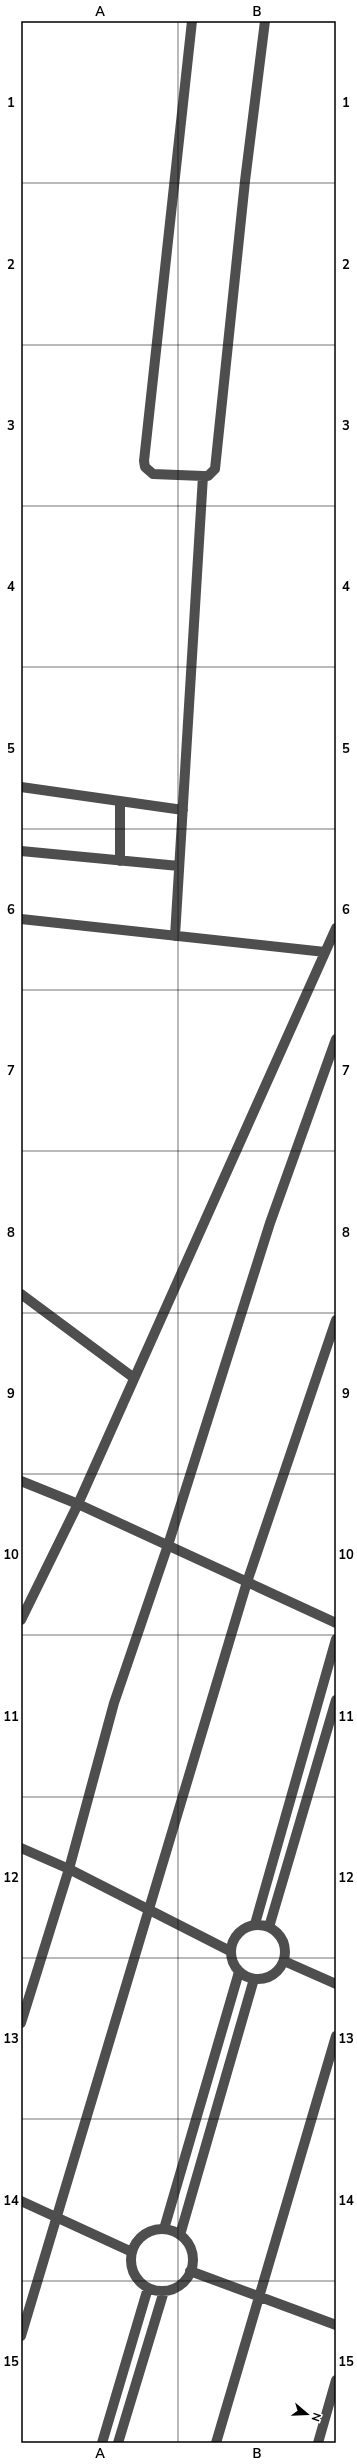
<svg xmlns="http://www.w3.org/2000/svg" width="357" height="2464" viewBox="0 0 357 2464" font-family="'Nunito Sans',sans-serif">
<style>
.lines{fill:none;stroke-linecap:round;stroke-linejoin:round}
.minor{stroke:#4e4e4e;stroke-width:10}
.grid{fill:none;stroke:#000;stroke-width:1;stroke-opacity:0.55}
.neatline{fill:none;stroke:#000;stroke-width:1.5}
.grid-label{font-size:13px;text-anchor:middle;font-weight:bold;fill:#000}
</style>
<rect width="100%" height="100%" fill="#fff"/>
<g class="lines">
<path class="minor" d="M192,21L144,461L145,467L153,474L203,476H208L215,469L245,181L265,21
M21,787L183,810
M21,851L179,866
M120,861V801
M21,919L325,952
M175,936L203,476
M21,1294L134,1378
M21,1481L78,1504L336,1623
M21,1620L78,1504L336,928
M21,1848L69,1869L230,1951
M255,1924L336,1639
M231 1952a27 27 0 1 1 54 0a27 27 0 1 1-54 0Z
M269,1927L336,1700
M284,1961L336,1984
M21,2023L69,1869L114,1703L168,1545L270,1223L336,1039
M21,2201L132,2252
M164,2229L239,1972
M131 2260a31 31 0 1 1 62 0a31 31 0 1 1-62 0Z
M180,2235L254,1979
M190,2271L336,2325
M21,2336L247,1582L336,1320
M102,2443L148,2288
M118,2443L164,2291
M216,2443L336,2036
M318,2443L336,2380"/>
</g>
<path class="grid" d="M178,21V2443M21,183H336M21,345H336M21,506H336M21,667H336M21,829H336M21,990H336M21,1151H336M21,1313H336M21,1474H336M21,1635H336M21,1797H336M21,1958H336M21,2119H336M21,2281H336"/>
<rect width="357" height="2464" fill="none" stroke="#ffffff" stroke-width="44"/>
<g transform="translate(307 2414) rotate(109)" stroke="#ffffff" stroke-width="3" paint-order="stroke">
<path d="M0-3L7 15L0 10L-7 15Z" fill="#000000"/>
<text y="-6" font-size="11" font-weight="bold" text-anchor="middle" fill="#000000">N</text>
</g>
<rect x="22" y="22" width="313" height="2420" class="neatline"/>
<g class="grid-label">
<text x="100" y="16">A</text>
<text x="257" y="16">B</text>
<text x="11" y="107">1</text>
<text x="346" y="107">1</text>
<text x="11" y="269">2</text>
<text x="346" y="269">2</text>
<text x="11" y="430">3</text>
<text x="346" y="430">3</text>
<text x="11" y="591">4</text>
<text x="346" y="591">4</text>
<text x="11" y="753">5</text>
<text x="346" y="753">5</text>
<text x="11" y="914">6</text>
<text x="346" y="914">6</text>
<text x="11" y="1075">7</text>
<text x="346" y="1075">7</text>
<text x="11" y="1237">8</text>
<text x="346" y="1237">8</text>
<text x="11" y="1398">9</text>
<text x="346" y="1398">9</text>
<text x="11" y="1559">10</text>
<text x="346" y="1559">10</text>
<text x="11" y="1721">11</text>
<text x="346" y="1721">11</text>
<text x="11" y="1882">12</text>
<text x="346" y="1882">12</text>
<text x="11" y="2043">13</text>
<text x="346" y="2043">13</text>
<text x="11" y="2205">14</text>
<text x="346" y="2205">14</text>
<text x="11" y="2366">15</text>
<text x="346" y="2366">15</text>
<text x="100" y="2458">A</text>
<text x="257" y="2458">B</text>
</g>
</svg>
